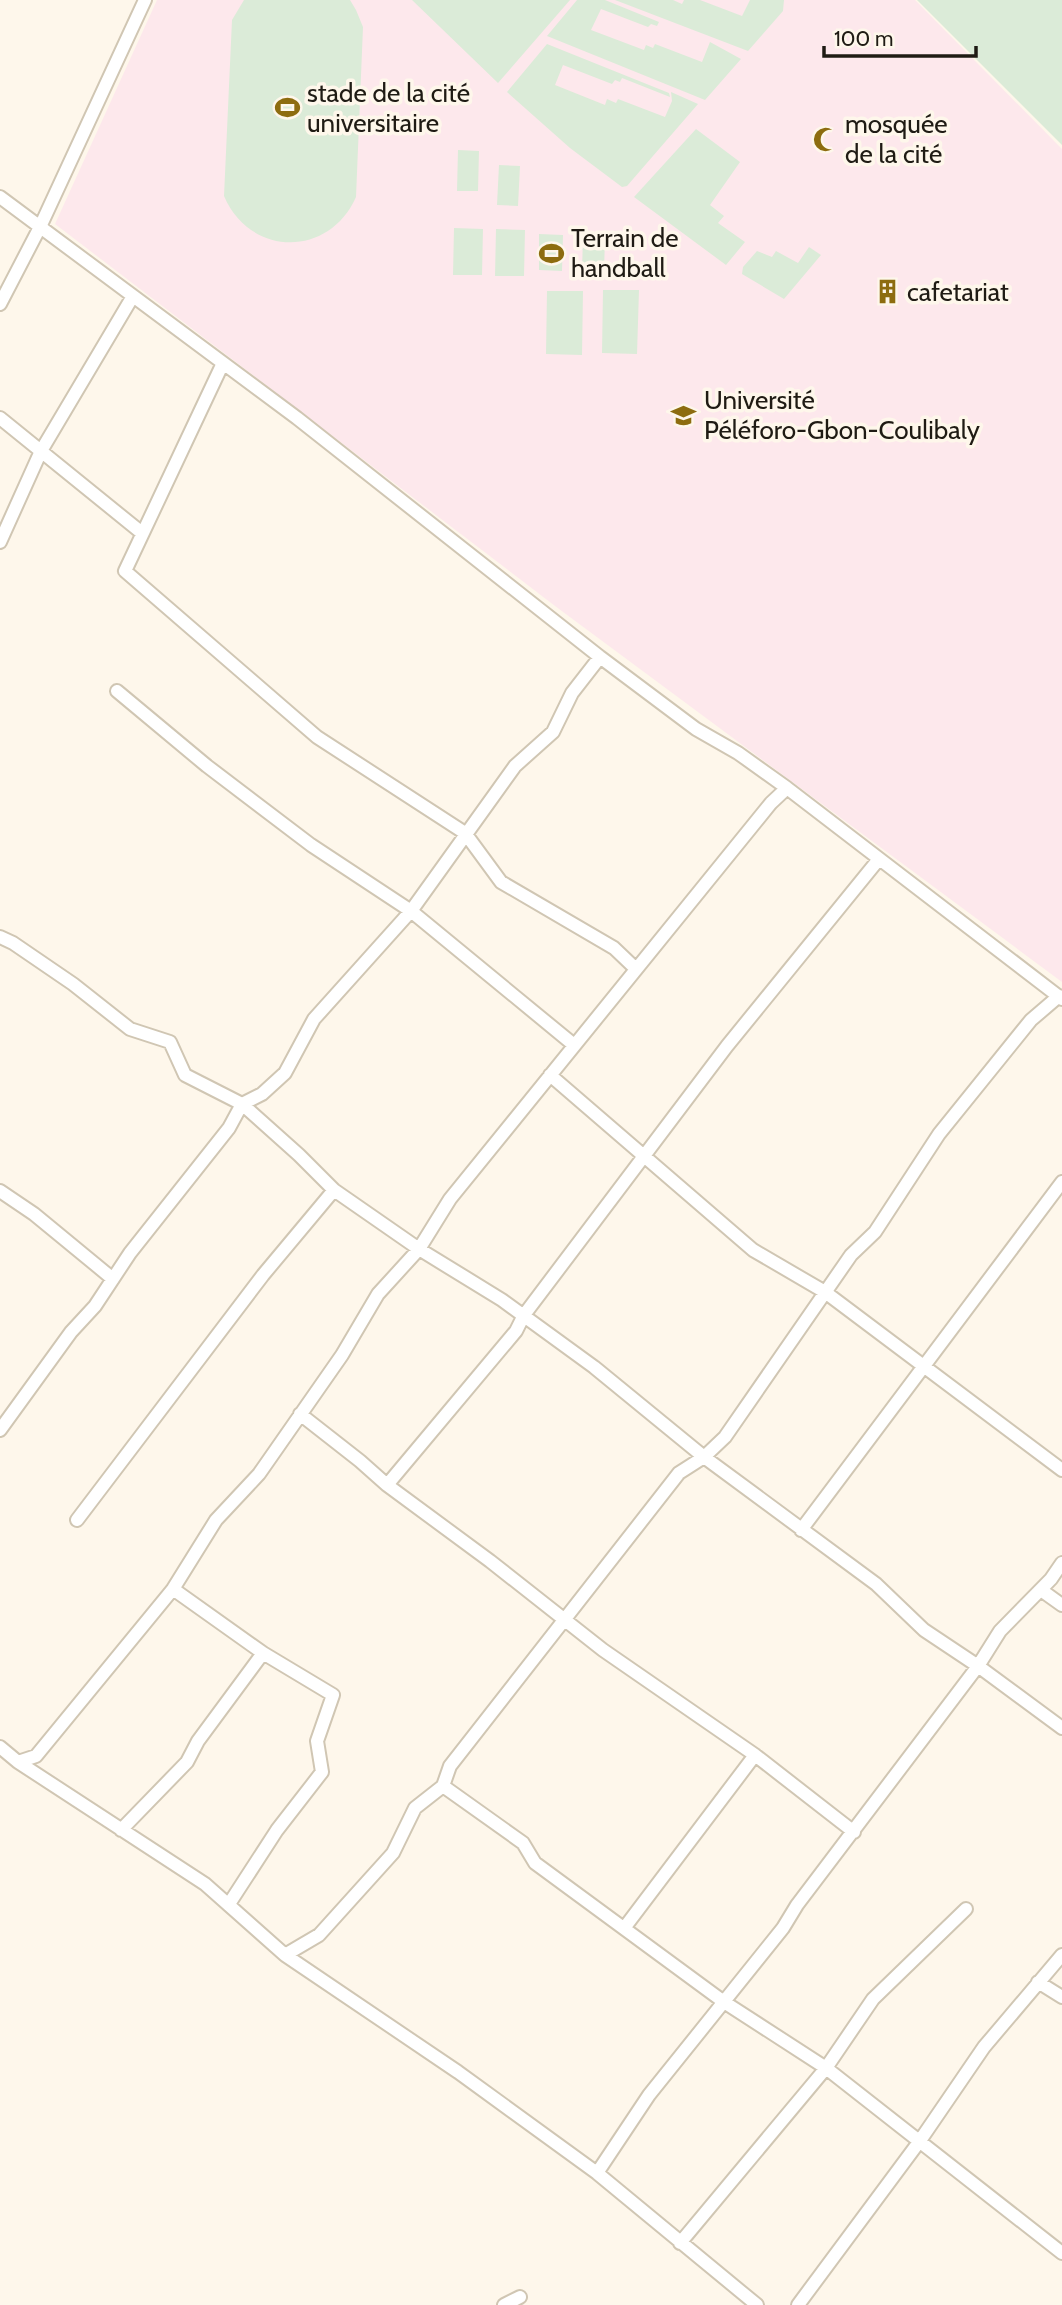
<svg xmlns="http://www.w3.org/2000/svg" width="1062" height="2305" viewBox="0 0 1062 2305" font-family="Cabin,sans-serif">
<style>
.education{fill:#fde8ec}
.green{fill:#dbebd8}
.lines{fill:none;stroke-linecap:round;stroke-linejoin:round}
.minor-casing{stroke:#d0c6b3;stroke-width:16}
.minor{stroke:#fff;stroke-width:12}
.labels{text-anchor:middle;stroke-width:7;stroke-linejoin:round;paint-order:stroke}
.poi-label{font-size:26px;fill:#1f1b14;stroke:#fef7eb;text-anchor:start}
</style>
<rect width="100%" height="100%" fill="#fef7eb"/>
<path class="education" d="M157,0H915L1062,149V982L555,606L55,224Z"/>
<path class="green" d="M244,0H350L356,10L363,27L356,197C329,258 250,257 224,196L232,20Z
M412,0H570L498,83Z
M577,0H605L659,22L657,26L651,24L648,27L601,9L591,30L644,50L646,45L653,48L655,44L702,62L710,42L741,59L705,100L547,36Z
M615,0H673L682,4L684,0H700L742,16L750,0H784L783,11L748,51Z
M917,0H1062V145Z
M547,44L669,93L670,97L622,78L620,82L615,80L612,84L563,65L555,85L605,105L607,99L616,103L618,99L665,117L672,101L671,92L698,104L627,186L622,187L570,148L507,92Z
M696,129L740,162L710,205L724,216L718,223L745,242L726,265L634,197Z
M458,150L479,151L478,191H457Z
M499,165L520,166L518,206L497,205Z
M454,228L483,229L482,275H453Z
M496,229L525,230L524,276H495Z
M539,234L563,235L562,271L539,270Z
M583,236L605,237L604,272L582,271Z
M809,247L821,255L784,299L742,274L743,267L757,251L772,257L776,251L798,263Z
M603,290H639L637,354L602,353Z
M547,291H583L582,355L546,354Z"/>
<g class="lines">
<defs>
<path id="minor" d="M0,197L297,418L600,657L696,729L738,753L787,788L1062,999
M0,304L40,227L145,0
M223,363L125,571L317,737L465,833L501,882L614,948L636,969
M0,418L142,533
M0,542L41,451L133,296
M117,691L207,766L311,845L411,911L574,1045
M0,937L13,943L73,984L130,1029L170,1042L185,1075L242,1104L299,1155L334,1190L419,1249L502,1300L594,1367L704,1457L876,1584L924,1630L978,1666L1062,1728
M550,1075L753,1250L825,1292L1062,1470
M0,1191L34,1214L113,1279
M300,1414L360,1461L387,1485L490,1561L603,1650L755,1755L854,1832
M0,1430L71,1332L95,1306L130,1253L229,1128L242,1104L262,1094L285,1073L314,1019L411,911L515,766L553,732L572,693L600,657
M387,1485L516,1331L524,1315L727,1046L879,859
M77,1520L263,1275L334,1190
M801,1530L1062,1182
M173,1589L263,1653L333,1695L317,1741L322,1772L277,1830L229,1904
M1041,1590L1062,1605
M0,1747L18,1762L205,1884L285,1955L458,2072L597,2173L757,2305
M18,1762L36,1756L173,1589L216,1520L259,1474L342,1355L378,1294L419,1249L450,1199L771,803L787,788
M443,1786L523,1843L535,1863L724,2002L826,2068L1062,2253
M121,1830L187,1762L198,1741L263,1653
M625,1927L755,1755
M285,1955L319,1935L393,1853L415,1808L443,1786L450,1766L679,1473L704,1457L725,1437L851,1255L875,1232L939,1134L1031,1020L1059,996
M1038,1982L1062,1997
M597,2173L649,2095L783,1928L797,1905L978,1666L1000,1631L1051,1579L1062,1563
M680,2243L826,2068L873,1999L966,1909
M504,2305L520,2297
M798,2305L919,2142L984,2047L1062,1955"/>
</defs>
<use href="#minor" class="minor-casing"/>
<use href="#minor" class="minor"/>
</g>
<defs>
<symbol id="stadium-bare" viewBox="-9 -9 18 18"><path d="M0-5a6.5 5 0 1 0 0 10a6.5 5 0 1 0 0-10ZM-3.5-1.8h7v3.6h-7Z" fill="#8d6c0f" stroke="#fef7eb" stroke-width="2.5" paint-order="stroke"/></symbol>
<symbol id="mosque-bare" viewBox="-9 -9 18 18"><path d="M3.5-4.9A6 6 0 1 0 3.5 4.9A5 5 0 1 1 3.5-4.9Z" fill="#8d6c0f" stroke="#fef7eb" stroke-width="2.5" paint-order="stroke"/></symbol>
<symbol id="building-bare" viewBox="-9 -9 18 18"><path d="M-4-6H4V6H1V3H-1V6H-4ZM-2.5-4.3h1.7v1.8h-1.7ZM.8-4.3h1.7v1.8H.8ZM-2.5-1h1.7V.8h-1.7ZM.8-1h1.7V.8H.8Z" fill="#8d6c0f" stroke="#fef7eb" stroke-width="2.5" paint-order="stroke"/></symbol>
<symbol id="university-bare" viewBox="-9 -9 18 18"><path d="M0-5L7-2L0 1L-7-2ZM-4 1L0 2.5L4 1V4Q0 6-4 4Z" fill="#8d6c0f" stroke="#fef7eb" stroke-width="2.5" paint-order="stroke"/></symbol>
</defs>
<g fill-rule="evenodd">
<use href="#stadium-bare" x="270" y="90" width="35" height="35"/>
<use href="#mosque-bare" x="808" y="122" width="35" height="35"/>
<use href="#stadium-bare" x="534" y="236" width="35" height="35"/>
<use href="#building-bare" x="870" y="274" width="35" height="35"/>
<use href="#university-bare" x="666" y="398" width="35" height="35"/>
</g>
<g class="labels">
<g class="poi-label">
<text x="307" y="102">stade de la cité<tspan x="307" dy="30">universitaire</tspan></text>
<text x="845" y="133">mosquée<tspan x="845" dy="30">de la cité</tspan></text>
<text x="571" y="247">Terrain de<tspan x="571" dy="30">handball</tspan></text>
<text x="907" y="301">cafetariat</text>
<text x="704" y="409">Université<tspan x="704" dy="30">Péléforo-Gbon-Coulibaly</tspan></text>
</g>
</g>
<path d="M824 46v10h152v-10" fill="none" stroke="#1f1b14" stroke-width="3.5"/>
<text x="834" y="46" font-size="21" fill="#1f1b14" stroke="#fef7eb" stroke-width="5" paint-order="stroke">100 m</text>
</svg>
